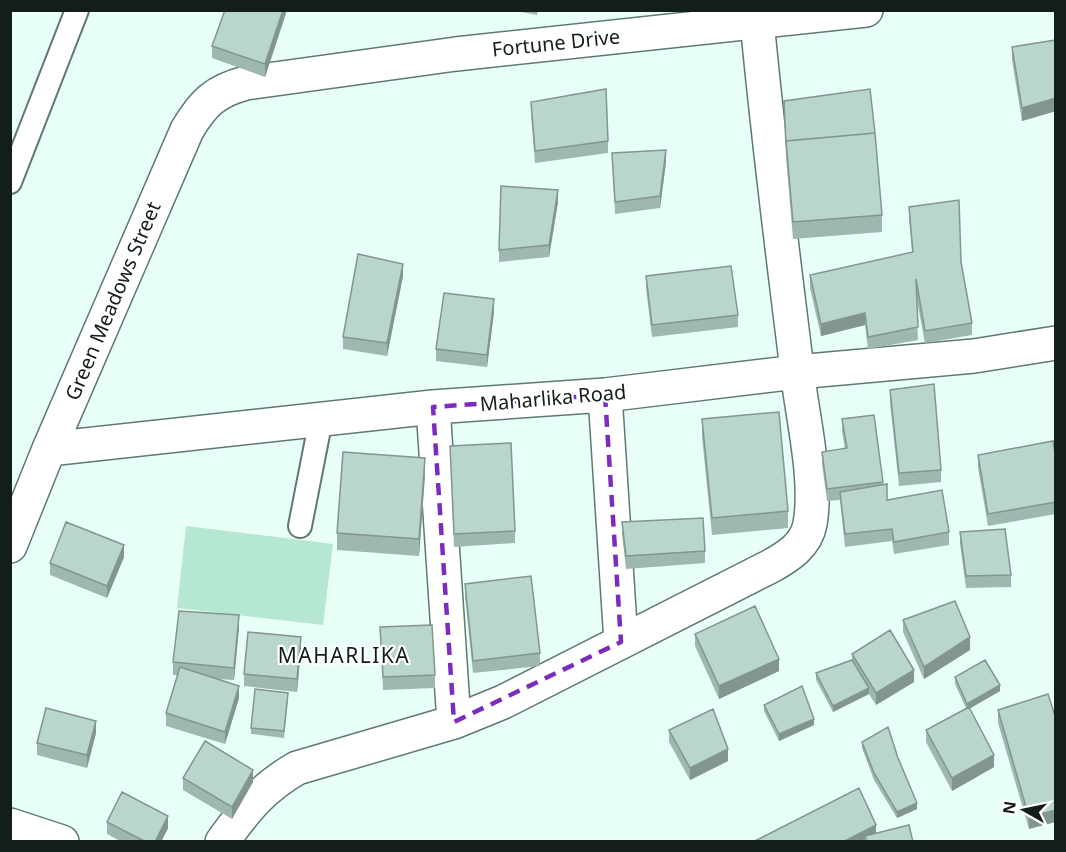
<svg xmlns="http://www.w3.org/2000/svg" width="1066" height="852" viewBox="0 0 1066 852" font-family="'Noto Sans',sans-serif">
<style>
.green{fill:#b5e7d2}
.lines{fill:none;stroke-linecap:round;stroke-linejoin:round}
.lane-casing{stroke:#607a6f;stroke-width:26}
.street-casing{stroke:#607a6f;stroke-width:36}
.lane{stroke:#fff;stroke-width:22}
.street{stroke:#fff;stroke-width:33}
.wall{fill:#9fb8ae}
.shaded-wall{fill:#82968d}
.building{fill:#b9d6ca;stroke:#82968d;stroke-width:1.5}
.marked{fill:none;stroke:#7b2cbf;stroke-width:4.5;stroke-dasharray:12 8;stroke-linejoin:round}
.labels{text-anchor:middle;stroke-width:4.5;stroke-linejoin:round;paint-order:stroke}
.street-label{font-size:20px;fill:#131e1a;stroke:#fff}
.neighbourhood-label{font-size:21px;letter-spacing:1.5px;fill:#131e1a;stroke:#fff}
</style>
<rect width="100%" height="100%" fill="#e7fff4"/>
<path class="green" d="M186,526L333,544L323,625L177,608Z"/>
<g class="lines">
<defs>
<path id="lane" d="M10,182L77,10
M300,526L321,419"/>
<path id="street" d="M605,395L621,642
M433,407L454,722
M49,449L433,407L605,395L797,372L974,356L1056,343
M10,546L49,449L187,130C203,103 215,91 246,83L456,54L866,10
M10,825L62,842
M222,842C246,809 261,789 297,768L454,722L503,702L771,566C789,556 806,545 810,524C818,477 802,417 797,369C782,250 767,130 756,10"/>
</defs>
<use href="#lane" class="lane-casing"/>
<use href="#street" class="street-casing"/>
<use href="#lane" class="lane"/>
<use href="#street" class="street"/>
</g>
<path class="wall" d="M287,10L265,77L212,58V46Z
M512,10H538L537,15Z
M1056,40V111L1022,121L1012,60V47Z
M784,101L882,215V232L793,239L786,158Z
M531,102L608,141V153L535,163L531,114Z
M612,153L666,162L660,208L615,214Z
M558,202L549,257L499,262V250Z
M909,207L961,262L972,323V335L925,343L916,296L918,340L868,349L865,325L821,336L810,288V275L912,252L909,219Z
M403,276L387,356L343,349V337Z
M646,276L738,315V327L652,337L646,288Z
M494,312L487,367L436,361V349Z
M890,390L941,470V482L899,486L890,403Z
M702,419L788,511V528L712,535L702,437Z
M842,419L883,482V485L887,500L949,532V545L894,554L892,541L845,547L840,500L827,501L822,464V452L845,449L842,431Z
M450,446L515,531V543L454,547Z
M978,455L1056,458V514L988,526L978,468Z
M425,475L419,556L337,550V533Z
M622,522L705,551V563L626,569L622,534Z
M960,532L1011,575V587L966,588L960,544Z
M124,557L107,598L50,575V563Z
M465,584L540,653V666L473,673L465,596Z
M903,620L970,650L924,679L903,632Z
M380,627L435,675V688L383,690Z
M239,628L234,680L217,679L239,698L225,744L166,726V713L178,675H173V662Z
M695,634L779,671L719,699L695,646Z
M301,649L297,692L244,686V674Z
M852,654L914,682L876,705L869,694L833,712L816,680V673L852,660Z
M955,677L1000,691L969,709L994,767L952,791L926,742V730L966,708L955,684Z
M288,699L284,738L251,734V728Z
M764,705L814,725L779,741L764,711Z
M998,710L1056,719L1029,829L998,723Z
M669,730L728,761L690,780L669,742Z
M96,733L87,768L37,755V743Z
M862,742L898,758L917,809L897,818L874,780L862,748Z
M183,778L253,782L232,819L183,790Z
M107,822L168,828L161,842H122L107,834Z"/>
<path class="shaded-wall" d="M283,10H287L265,77V64Z
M1056,98V111L1022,121V108Z
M666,150V162L660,208V196Z
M558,190V202L549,257V245Z
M403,264V276L387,356V343Z
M494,299V312L487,367V355Z
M865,313V325L821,336V324Z
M425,458V475L419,556V539Z
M124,545V557L107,598V586Z
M239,615V628L234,680V668Z
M301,637V649L297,692V679Z
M970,637V650L924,679V667Z
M779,659V671L719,699V686Z
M914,670V682L876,705V693Z
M1000,685V691L967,710V704Z
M239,686V698L225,744V732Z
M869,688V694L833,712V706Z
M814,719V725L779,741V734Z
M96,721V733L87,768V755Z
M728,749V761L690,780V768Z
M994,755V767L952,791V778Z
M253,770V782L232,819V807Z
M917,803V809L897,818V812Z
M1056,810V822L1029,829V817Z
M168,816V828L161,842H155Z
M876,825V837L865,836V842H843Z"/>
<path class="building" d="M225,10H283L265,64L212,46Z
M1056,40V98L1022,108L1012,47Z
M606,89L608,141L535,151L531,102Z
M870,89L875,133L786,141V146L784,101Z
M875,133L882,215L793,222L786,141Z
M666,150L660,196L615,202L612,153Z
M501,186L558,190L549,245L499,250Z
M959,200L961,262L972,323L925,331L916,279L918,327L868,337L865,313L821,324L810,275L913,252L909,207Z
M358,254L403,264L387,343L343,337Z
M731,266L738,315L652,325L646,276Z
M444,293L494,299L487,355L436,349Z
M934,384L941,470L899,473L890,390Z
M779,412L788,511L712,518L702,419Z
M874,415L883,482L827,489L822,452L847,448L842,419Z
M1053,441L1056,458V502L988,514L978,455Z
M511,443L515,531L454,534L450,446Z
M343,452L425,458L419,539L337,533Z
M887,484V500L942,490L949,532L894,542L892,529L845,534L840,492Z
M703,518L705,551L626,556L622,522Z
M66,522L124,545L107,586L50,563Z
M1005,529L1011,575L966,576L960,532Z
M531,576L540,653L473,661L465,584Z
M955,601L970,637L924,667L903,620Z
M755,606L779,659L719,686L695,634Z
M179,611L239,615L234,668L173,662Z
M432,625L435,675L383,677L380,627Z
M890,630L914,670L876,693L852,654Z
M248,632L301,637L297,679L244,674Z
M852,660L869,688L833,706L816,673Z
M985,660L1000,685L967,704L955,677Z
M180,667L239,686L225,732L166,713Z
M802,686L814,719L779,734L764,705Z
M255,689L288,693L284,731L251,728Z
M1048,694L1056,719V810L1029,817L998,710Z
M969,707L994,755L952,778L926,730Z
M46,708L96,721L87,755L37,743Z
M713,709L728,749L690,768L669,730Z
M888,727L898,758L917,803L897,812L874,773L862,742Z
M205,741L253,770L232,807L183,778Z
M859,788L876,825L843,842H753Z
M122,792L168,816L155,842H146L107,822Z
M909,825L913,842H867L865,836Z"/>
<path class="marked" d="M605,395L621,642L454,722L433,407Z"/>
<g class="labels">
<g class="street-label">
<text transform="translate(556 43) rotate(-6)" y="7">Fortune Drive</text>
<text transform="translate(113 301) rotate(-67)" y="7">Green Meadows Street</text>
<text transform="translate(553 398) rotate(-5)" y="7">Maharlika Road</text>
</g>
<g class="neighbourhood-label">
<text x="344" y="663">MAHARLIKA</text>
</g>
</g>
<rect width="1066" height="852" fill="none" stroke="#131e1a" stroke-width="24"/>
<g transform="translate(1024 810) rotate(279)" stroke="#ffffff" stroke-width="4.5" paint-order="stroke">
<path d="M0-4.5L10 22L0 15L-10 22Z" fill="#131e1a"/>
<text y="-9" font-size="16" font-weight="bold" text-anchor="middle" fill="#131e1a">N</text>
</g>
</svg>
